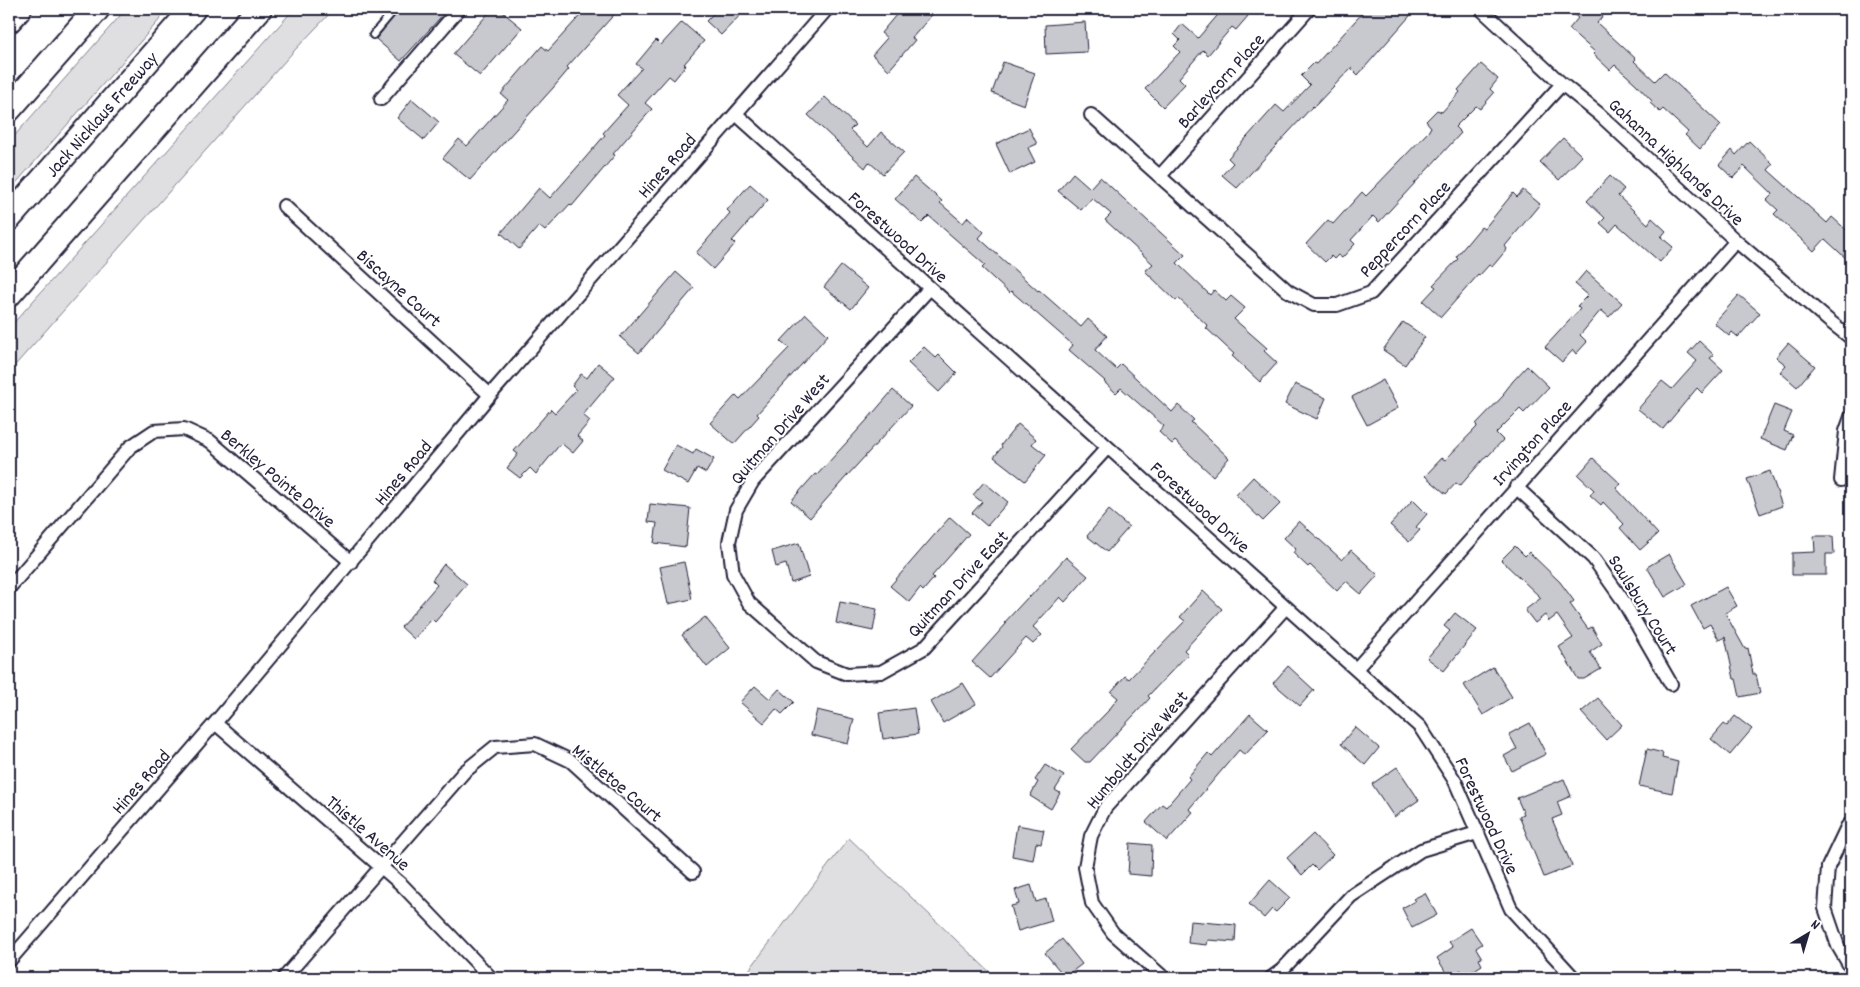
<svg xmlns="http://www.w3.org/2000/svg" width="1860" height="987" viewBox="0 0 1860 987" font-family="Dekko,sans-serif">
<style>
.green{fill:#dfdfe2;stroke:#80808e}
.building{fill:#c8c8cf;stroke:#22223b}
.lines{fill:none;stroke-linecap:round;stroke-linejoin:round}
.lane-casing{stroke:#22223b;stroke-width:10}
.street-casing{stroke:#22223b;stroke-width:16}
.highway-casing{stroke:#22223b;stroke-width:28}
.lane{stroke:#fff;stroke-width:6}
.street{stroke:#fff;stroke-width:12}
.highway{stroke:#fff;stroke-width:24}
.labels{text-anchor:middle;stroke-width:4;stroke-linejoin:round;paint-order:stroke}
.street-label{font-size:19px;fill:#22223b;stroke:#fff}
</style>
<rect width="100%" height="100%" fill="#fff"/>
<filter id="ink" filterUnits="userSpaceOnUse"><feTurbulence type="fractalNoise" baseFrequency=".02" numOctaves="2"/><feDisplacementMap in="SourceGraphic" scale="10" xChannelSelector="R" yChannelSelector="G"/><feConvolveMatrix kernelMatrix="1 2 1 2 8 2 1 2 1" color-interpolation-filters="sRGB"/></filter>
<g filter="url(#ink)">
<path class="green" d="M126,9H169L9,191V142Z
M294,9H334L293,52L9,372V328Z
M849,838L996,978H743Z"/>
<path class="building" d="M400,9H448L401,61L376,39Z
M492,9H499L522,28L480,76L453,54Z
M586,9H619L567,67L569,69L553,88L470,180L443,158L459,139L467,146L508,100L501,94L517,75L542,46L548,51Z
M718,9H746L721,35L706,21Z
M901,9H937L912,38L915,40L889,70L872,55L887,38L881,33Z
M1223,9H1239L1248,16L1236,30L1232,27L1208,55L1203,50L1179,78L1185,84L1163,107L1145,89L1180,52L1174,46L1180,40L1174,34L1182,24L1198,38Z
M1366,9H1416L1358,75L1351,68L1314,107L1313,106L1237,188L1222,175L1233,163L1228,158L1276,105L1284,112L1310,85L1301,76L1314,63L1316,64Z
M1567,9H1594L1603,16L1597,23L1636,59L1634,61L1655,81L1664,72L1721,125L1700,149L1685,135L1688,132L1663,109L1660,112L1650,103L1652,101L1635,83L1615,65L1610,70L1593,54L1595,52L1569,29L1578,18Z
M682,22L704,41L684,64L686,65L674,80L669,76L645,103L652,109L613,154L615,155L572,206L570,204L545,231L539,226L519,249L501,233L539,188L550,198L580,164L605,135L603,133L628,105L617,95L642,68L636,64L656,40L661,45Z
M1085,22L1087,52L1046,54L1045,25Z
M1003,62L1035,73L1024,105L992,93Z
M1481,64L1498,79L1490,89L1494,93L1480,109L1476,106L1455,127L1461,133L1379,222L1373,216L1351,240L1355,244L1342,258L1338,255L1334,259L1331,256L1325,262L1306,244L1328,220L1333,224L1362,192L1366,196L1372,190L1428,132L1431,127L1426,121L1437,110L1442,112L1460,92L1458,90Z
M825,97L855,125L850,130L868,147L881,132L904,152L883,174L869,162L865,168L808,115Z
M412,99L439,122L424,140L397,118Z
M1029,128L1037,144L1028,148L1035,162L1010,174L996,144Z
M1563,138L1582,156L1559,180L1540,162Z
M1749,141L1773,164L1768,170L1827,223L1832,217L1851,234V263L1825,239L1814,251L1774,214L1778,210L1767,200L1773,194L1744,166L1733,178L1719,165L1732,150L1736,155Z
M1073,173L1090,188L1100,177L1185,255L1177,263L1210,295L1214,290L1226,301L1231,296L1245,308L1234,319L1267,348L1264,351L1277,363L1260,382L1232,356L1234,354L1206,328L1208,326L1178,298L1176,301L1145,271L1153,264L1105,220L1111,214L1092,198L1081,210L1058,191Z
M1610,176L1624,189L1618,196L1648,224L1652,218L1666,231L1661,237L1673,247L1660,262L1617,224L1610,232L1600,223L1605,218L1587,201Z
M914,177L942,201L940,203L963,223L968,217L984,232L979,238L1038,291L1039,290L1081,327L1088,319L1107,336L1095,350L1116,369L1121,364L1172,412L1178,405L1194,420L1191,422L1229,458L1213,476L1175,441L1172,444L1159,432L1164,426L1137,402L1121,388L1116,393L1104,382L1105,381L1069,350L1073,345L1011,291L1009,293L982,268L985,265L929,216L922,223L895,199Z
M750,184L768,200L732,241L735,244L713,269L696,253L730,213L727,210Z
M1523,190L1540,204L1505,246L1507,249L1492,267L1489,265L1479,276L1478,275L1441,317L1423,301L1436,287L1433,285L1458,259L1456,257L1481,227L1484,229L1513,193L1517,197Z
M841,266L868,288L851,309L824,287Z
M1586,271L1622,303L1609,317L1601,310L1580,335L1587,342L1576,354L1573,350L1562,362L1545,347L1580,309L1577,306L1588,295L1575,284Z
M676,272L694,288L639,353L620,337Z
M1739,295L1760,313L1738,337L1732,332L1729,336L1714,323Z
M806,314L828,335L757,414L759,416L734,444L710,423L736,395L740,399L789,348L781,341Z
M1403,322L1425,337L1405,365L1383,350Z
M1699,341L1714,355L1710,358L1723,370L1702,393L1697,388L1663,429L1638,409L1662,381L1672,389L1697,361L1688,353Z
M1788,343L1815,366L1797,387L1780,372L1786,365L1776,357Z
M924,347L936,358L939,355L957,373L939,392L908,363Z
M598,363L615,377L583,415L590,421L577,436L583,441L573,453L561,443L536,474L530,468L520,478L507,468L518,454L514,451L551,409L555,413L576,390L572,386L581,374L587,378Z
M1527,366L1549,387L1524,413L1520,409L1496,433L1503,440L1488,456L1487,455L1460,486L1456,483L1446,494L1425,476L1442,458L1445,460L1477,427L1476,424L1504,395L1503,394L1513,381Z
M1383,380L1398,408L1367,425L1352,397Z
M1295,384L1326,398L1317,419L1285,404Z
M893,390L911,406L846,477L810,518L791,501L815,474L817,475L867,420Z
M1774,405L1792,412L1784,431L1793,435L1787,450L1760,439Z
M1018,424L1036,439L1032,444L1046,455L1025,481L994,457L1002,447L1001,445Z
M676,445L693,454L696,449L714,459L706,473L697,468L688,484L662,470Z
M1593,458L1621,484L1616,488L1658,534L1640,550L1620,528L1624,524L1603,502L1601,505L1590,495L1594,490L1578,475Z
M1770,471L1782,506L1760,514L1747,479Z
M1253,477L1281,503L1263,521L1236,495Z
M984,482L1008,502L987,526L972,513L982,502L973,495Z
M1413,500L1427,514L1416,527L1420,530L1409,542L1390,525Z
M650,504L690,508L686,547L654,543L657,523L648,522Z
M1109,510L1129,527L1107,552L1087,536Z
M950,517L969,534L932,576L934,578L923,591L920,588L909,602L890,586Z
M1299,521L1342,560L1351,550L1378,575L1361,594L1346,581L1337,591L1310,565L1308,567L1293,553L1296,549L1284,538Z
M1814,536H1833L1834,554H1826V575H1792V553L1815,552Z
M799,543L809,577L791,583L786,564L776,567L772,551Z
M1515,546L1525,556L1529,552L1560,582L1574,601L1570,604L1588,629L1592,627L1602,644L1590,652L1601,669L1584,679H1578L1559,647L1573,638L1557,615L1549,621L1545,615L1535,623L1525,610L1541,598L1501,560Z
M1669,554L1687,584L1665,597L1647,567Z
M1066,557L1088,576L1065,602L1060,597L1033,627L1042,635L1033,644L1026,638L990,678L972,662L1006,624L1004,623L1029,596L1030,597Z
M684,562L692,599L668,604L660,567Z
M444,564L467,584L435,622L432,619L414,639L401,627L437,585L432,580Z
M1726,587L1737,606L1725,613L1745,649L1748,648L1753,674H1756L1760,693L1740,697L1736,679H1734L1725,637L1719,640L1710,624L1703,628L1691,606Z
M1203,591L1222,609L1184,650L1188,654L1148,696L1150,698L1090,762H1085L1071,749L1108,711L1118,698L1111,692L1125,676L1129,679L1185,621L1180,617Z
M840,602L877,609L873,631L836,623Z
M1455,613L1477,630L1444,671L1427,658L1450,631L1444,626Z
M705,617L730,648L707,667L682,635Z
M1288,666L1314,690L1300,706L1273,683Z
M1493,667L1512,697L1483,715L1464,685Z
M963,683L976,704L943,723L931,702Z
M755,686L770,699L779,689L794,702L782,714L776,709L764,723L740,702Z
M1598,698L1622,725L1606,740L1581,712Z
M914,708L918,734L883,739L879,713Z
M817,710L854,719L848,744L811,735Z
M1250,714L1268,730L1245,755L1239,750L1189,809L1193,812L1167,841L1146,822L1162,804L1166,807L1190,779L1188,777L1208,753L1212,757Z
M1735,716L1752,729L1730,755L1711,739L1724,724L1727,726Z
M1530,723L1546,754L1512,771L1504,756L1517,749L1509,734Z
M1355,727L1379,748L1365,765L1341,744Z
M1647,749L1663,753L1662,758L1678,762L1672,793L1639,786Z
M1045,765L1064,776L1055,790L1060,793L1051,809L1030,796L1038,782L1035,780Z
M1397,767L1419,800L1394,817L1372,784Z
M1564,779L1571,796L1557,802L1562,815L1552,819L1572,866L1544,877L1519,816L1524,814L1517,798Z
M1017,825L1044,830L1041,844L1036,843L1033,860L1012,856Z
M1313,834L1333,855L1317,870L1312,865L1302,875L1287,858Z
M1130,843L1152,845L1151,876L1128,874Z
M1270,880L1290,898L1276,912L1272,909L1264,918L1249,904Z
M1031,885L1036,902L1046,899L1052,921L1018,931L1011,906L1019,904L1015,890Z
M1425,893L1437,915L1412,928L1402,908L1415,901L1413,899Z
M1190,921L1236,925L1235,942L1208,940L1207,945L1188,943Z
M1471,928L1482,944L1476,948L1482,958L1479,959L1482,965L1465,976L1461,970L1449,977L1437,958L1453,947L1449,942Z
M1062,939L1082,964L1065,977L1045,953Z"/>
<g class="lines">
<defs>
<path id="lane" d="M373,35L395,9"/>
<path id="street" d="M1481,9L1562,84L1599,114L1736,241L1828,320L1851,338
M381,99L459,9
M736,114L1420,727L1455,781L1511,909L1574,978
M1091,115L1288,291L1314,305H1337L1371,293L1562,84
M1160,176L1309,9
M284,206L490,395
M930,288L753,481L736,510L729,542L733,574L749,603L816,662L847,674L881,672L924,648L1107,448
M1841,480L1846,431L1851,417
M1516,487L1593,558L1622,599L1671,684
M9,588L130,447L154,431L184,429L210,441L351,562
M1356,669L1736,241
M215,723L402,885L491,978
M1851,823L1847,827L1828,867L1825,908L1838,946L1851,968
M9,961L215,723L490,395L827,9
M284,978L464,772L495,747L535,744L571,761L693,872
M1164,978L1113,933L1092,903L1085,867L1091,836L1105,808L1286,607
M1271,978L1282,970L1351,896L1421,850L1477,833"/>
<g id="highway">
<path d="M9,20L19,9"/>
<path d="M9,109L97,9"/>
<path id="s1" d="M9,218L193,9"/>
<path d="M9,294L259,9"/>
</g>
</defs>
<use href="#lane" class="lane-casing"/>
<use href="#street" class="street-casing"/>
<use href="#highway" class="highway-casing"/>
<use href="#lane" class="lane"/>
<use href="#street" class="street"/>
<use href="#highway" class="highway"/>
</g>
</g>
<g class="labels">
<g class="street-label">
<text transform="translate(1220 80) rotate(-48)" y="7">Barleycorn Place</text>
<text dy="7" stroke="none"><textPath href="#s1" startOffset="139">Jack Nicklaus Freeway</textPath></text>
<text transform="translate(1677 161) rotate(43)" y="7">Gahanna Highlands Drive</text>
<text transform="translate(666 165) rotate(-49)" y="7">Hines Road</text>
<text transform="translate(1404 228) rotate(-47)" y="7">Peppercorn Place</text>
<text transform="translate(899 236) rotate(42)" y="7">Forestwood Drive</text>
<text transform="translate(400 287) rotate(42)" y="7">Biscayne Court</text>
<text transform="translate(779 428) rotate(-49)" y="7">Quitman Drive West</text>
<text transform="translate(1531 442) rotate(-48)" y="7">Irvington Place</text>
<text transform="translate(402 472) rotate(-50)" y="7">Hines Road</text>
<text transform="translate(279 477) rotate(40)" y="7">Berkley Pointe Drive</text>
<text transform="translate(1201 506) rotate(42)" y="7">Forestwood Drive</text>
<text transform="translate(957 583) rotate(-47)" y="7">Quitman Drive East</text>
<text transform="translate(1644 604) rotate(58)" y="7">Saulsbury Court</text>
<text transform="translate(1136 749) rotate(-50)" y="7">Humboldt Drive West</text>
<text transform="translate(140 781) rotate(-49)" y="7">Hines Road</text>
<text transform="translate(618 782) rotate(40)" y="7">Mistletoe Court</text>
<text transform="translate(1488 815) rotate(65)" y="7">Forestwood Drive</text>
<text transform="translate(369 832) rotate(41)" y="7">Thistle Avenue</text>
</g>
</g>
<rect width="1860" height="987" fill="none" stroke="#fff" stroke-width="30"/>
<rect x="15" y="15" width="1830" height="957" fill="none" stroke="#22223b" stroke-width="2" filter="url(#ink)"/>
<g transform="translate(1808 934) rotate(38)" stroke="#ffffff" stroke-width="4" paint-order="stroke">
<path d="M0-4L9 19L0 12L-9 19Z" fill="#22223b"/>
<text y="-8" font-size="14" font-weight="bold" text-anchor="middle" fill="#22223b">N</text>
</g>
</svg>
